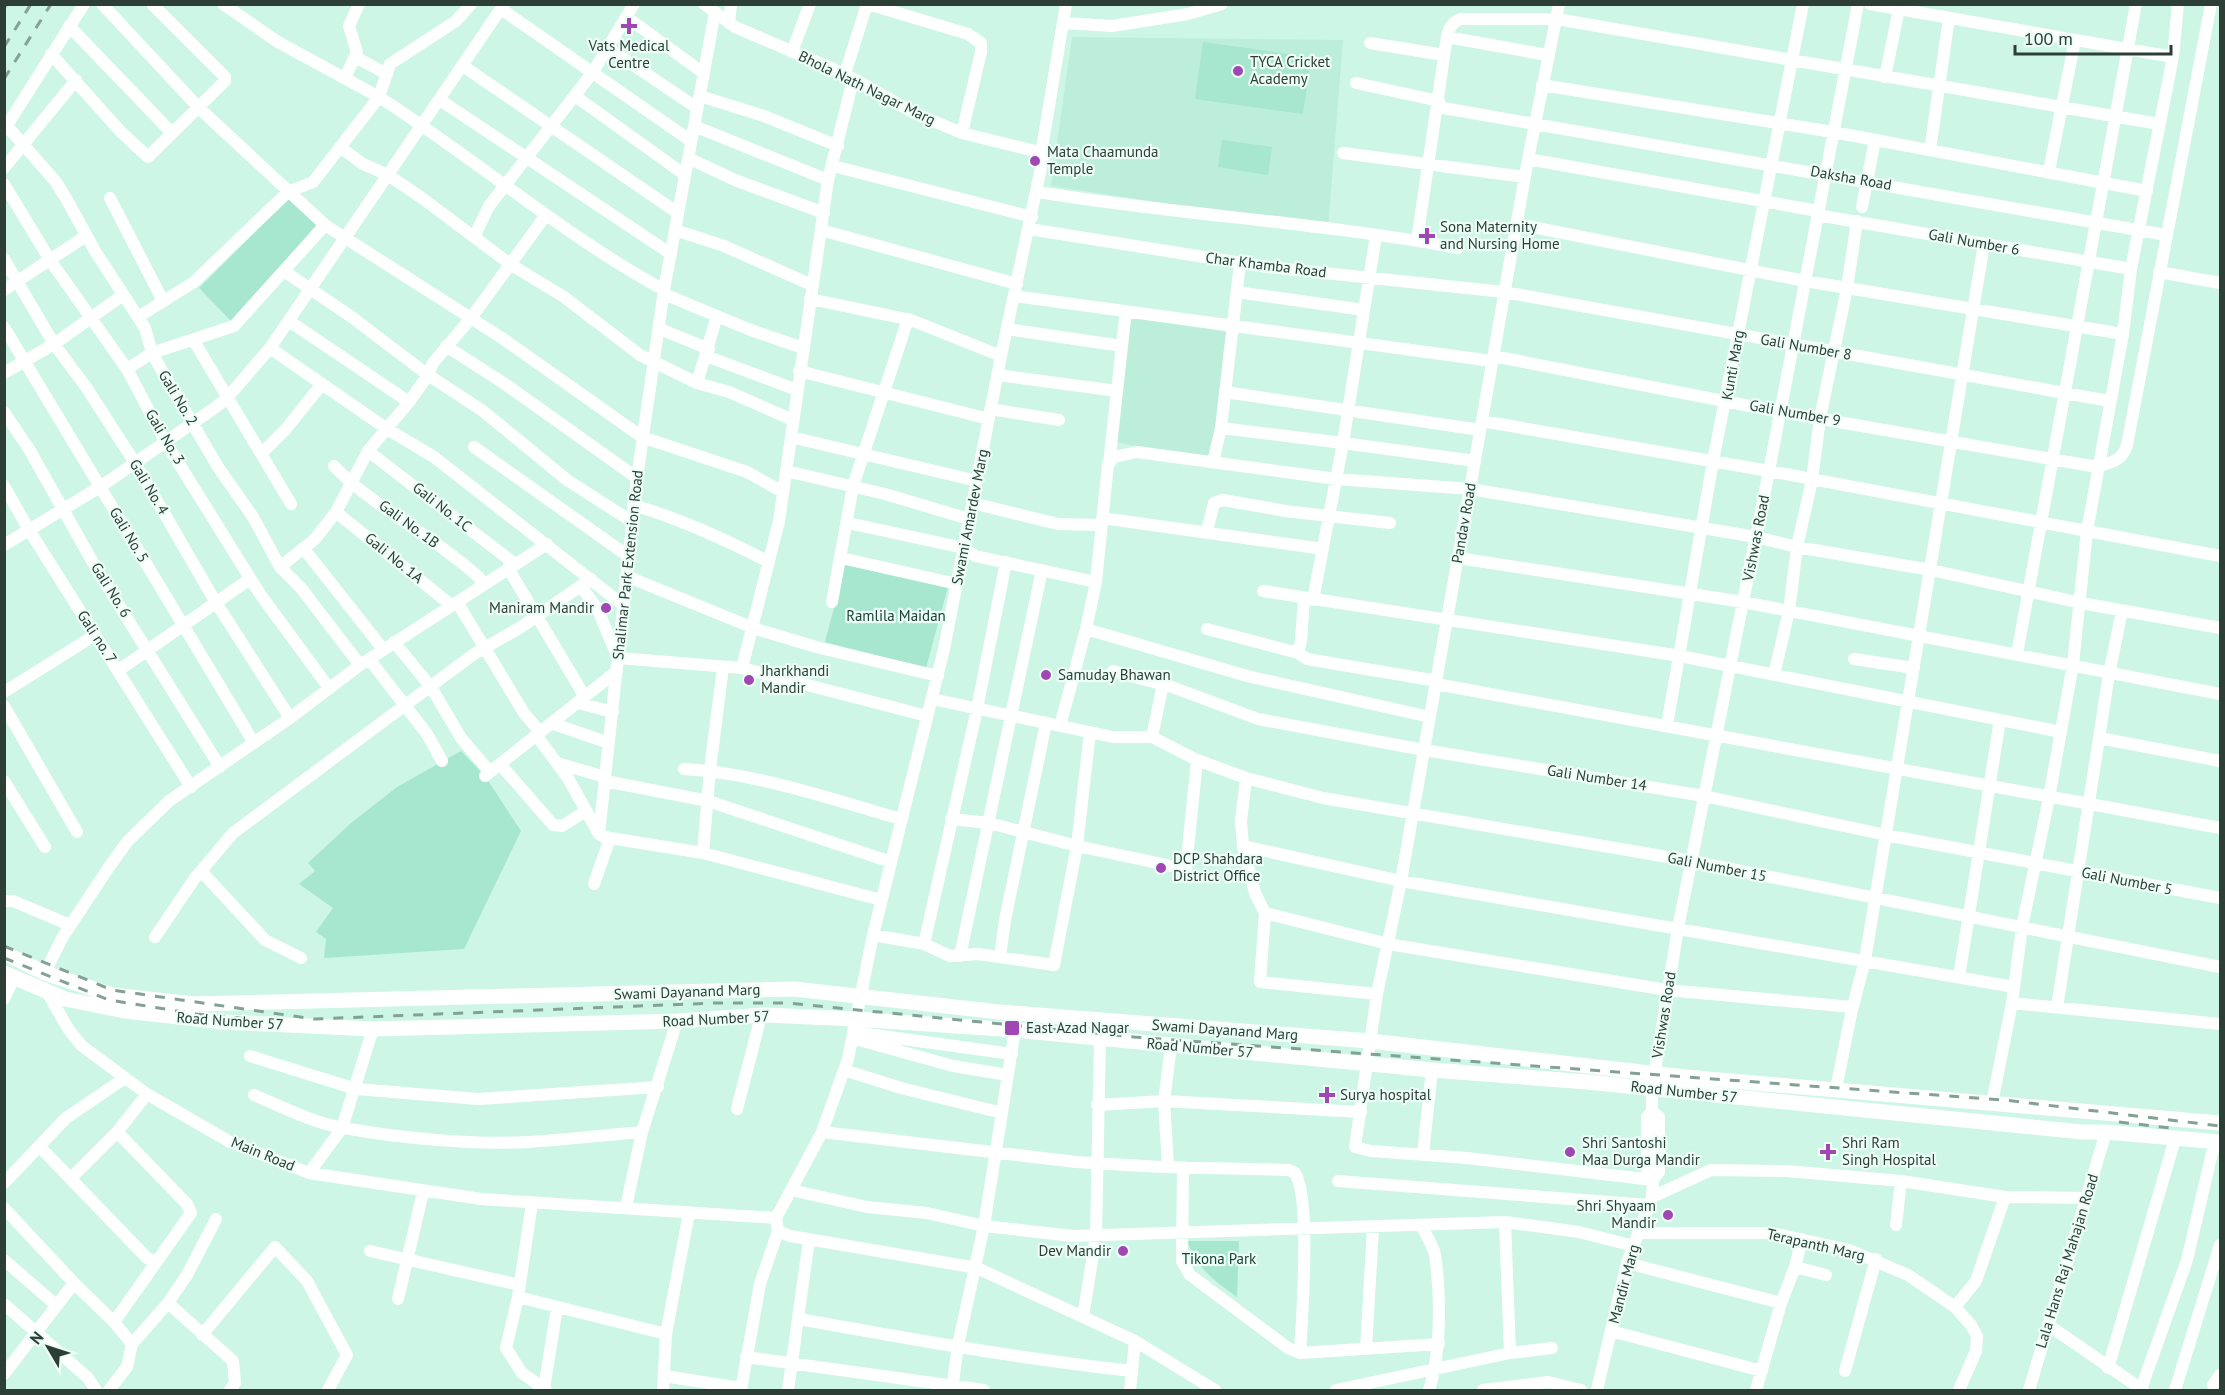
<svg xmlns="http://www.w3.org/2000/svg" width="2225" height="1395" viewBox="0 0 2225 1395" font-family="'PT Sans',sans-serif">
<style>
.built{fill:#bceedb}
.green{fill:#a7e6cf}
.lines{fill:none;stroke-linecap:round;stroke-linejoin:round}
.minor{stroke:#fff;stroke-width:12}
.major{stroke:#fff;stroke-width:15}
.rail{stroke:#83a195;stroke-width:3;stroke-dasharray:10 10;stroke-linecap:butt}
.poi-dot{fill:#a047b3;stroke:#edfdf7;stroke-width:2}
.labels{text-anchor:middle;stroke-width:4.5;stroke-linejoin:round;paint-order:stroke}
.poi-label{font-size:15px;fill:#2d3e37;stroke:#edfdf7;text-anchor:start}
.street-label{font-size:15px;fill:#2d3e37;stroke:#edfdf7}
.park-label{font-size:15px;fill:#184134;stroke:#edfdf7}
</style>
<rect width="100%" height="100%" fill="#cdf6e7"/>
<path class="built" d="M1072,37L1343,40L1328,228L1051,186Z
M1131,318L1235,333L1218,463L1115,442Z"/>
<path class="green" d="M1203,42L1311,57L1303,114L1195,99Z
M1222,140L1272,147L1268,175L1218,167Z
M289,198L318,223L233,323L199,288Z
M846,562L948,587L926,668L825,642Z
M461,751L485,776L521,831L464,949L324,958L326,939L316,932L333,908L299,884L315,871L308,863L351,823L397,787Z
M1187,1241H1239L1237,1297C1213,1280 1198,1269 1187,1241Z"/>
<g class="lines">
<path class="minor" d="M102,4L200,109L325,225
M223,4L278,42L379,97L390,64L456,21L471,4
M704,4L735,27L845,74L916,114L962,133L1039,152L1043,158L1001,356L944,649L873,935L848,1059L822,1132L776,1218L778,1231
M868,4L968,34L981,43V52L962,133
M1559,4L1528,159L1401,881L1377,994L1355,1147L1371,1151L1467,1158L1653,1180
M1870,4L2173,57
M501,9L691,141
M715,12L664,290L637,478L599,834L604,837L703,853L881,900
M628,18L702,72
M729,23L731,4
M1063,23L1112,26L1188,14L1222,4
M69,26L172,133
M1447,37L1547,55
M1370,43L1444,55
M608,48L697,108
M792,52L810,4
M51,54L120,131L148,157L225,81V77L152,4
M355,57L387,74
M463,66L678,213
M845,74L867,4
M1885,77L1900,4
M345,78L357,52L349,26L359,4
M1356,83L1439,101
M1542,85L1833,132L2147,191
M575,96L685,175
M700,96L764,116L838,146
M440,100L671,254
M1438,107L2166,235
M7,126L56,182L67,200L95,251L145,328L152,353L166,378L218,467L253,517L280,567L301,588L360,665
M694,126L828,180
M4,130L84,4
M340,147L363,164L388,175L422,198L510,264L564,297L640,355L697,383L729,392L793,420
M1930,150L1949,18
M1343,153L1525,177
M1041,154L1066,4
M688,158L735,180L824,213
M1528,159L1818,211
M833,166L1032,217
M4,168L76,80
M2049,171L2075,40
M4,184L50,260L127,369L166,443L260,594L329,688
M1038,192C1177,215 1319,222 1458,248
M110,198L163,301
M1862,207L1875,140
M1817,215L2131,269
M1517,224L1805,281L2123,334
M1029,229L1267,267L1504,292L2109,401
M675,230L724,246L812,285
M821,230L1017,284
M474,237L489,206L593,72L634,4
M1417,240L1445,50C1447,38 1447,23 1461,19H1557L2159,124
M4,259L54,344L86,387L135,463L215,601L290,718
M284,271L353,318L428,375L483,411L567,480L631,521
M2159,272L2220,283
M4,290L86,236
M1237,292L1364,310
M664,294L748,329L803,348
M1014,296L1492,361
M810,299L911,320L1001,356
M138,317L194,282L288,192L313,182L379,97C476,159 563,235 664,290
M289,321L409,402
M4,327L254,743
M660,329L709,349
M1007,329L1122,346L1126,311
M194,341L291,504
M446,346L505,384L637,478
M270,348L387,429L434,457L623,605
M706,356L797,390
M1493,356L1781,412L2097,467C2112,462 2122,461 2127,445L2211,4
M127,369L152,353L234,326L325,225L502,338L642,437L747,472L783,492
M799,371L989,419
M4,373L54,344L123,295
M997,375L1117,391
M697,383L717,316
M1225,392L1480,430
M990,409L1059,420
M4,412L29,449L100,575L220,767
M1482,421L1769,471L2220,556
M1221,428L1343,443L1376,235
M791,437L977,481
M474,447L628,556
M368,451L515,564
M262,453L285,430L322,384
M1213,462L1221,428L1240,263
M1109,464L1122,346
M334,466C364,498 409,523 445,550C459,561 473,570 484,583
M786,471L885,494L969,519
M4,486L29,530L191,787
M972,503L1058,524L1101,525
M633,505C681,519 724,539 769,562
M336,512L451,605
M1102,518L1323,549
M848,523L964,548L975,556L1096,582
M1207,531L1214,503L1223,500L1285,511L1390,523
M4,545L100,487L216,407L227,398L270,348L504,4
M304,549L383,649
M841,558L957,584
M1458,558L1743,602L2220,694
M280,567L315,539L336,512L368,451L409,402L428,375L433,363L471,318L546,215
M508,568L585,697
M626,576L756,629L816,647L938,676
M581,586L598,610L618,658L742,668L927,716
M1263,591L1680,656L2061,732
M1313,600L1343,443L1475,461
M457,602L524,713L540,732
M832,602L853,486L908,319
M1086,629L1247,676L1430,717
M1207,629L1298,653L1307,659L1437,681
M394,642L431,687L461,738L490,772
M1298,653L1301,641L1304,599
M2017,654L2136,4
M369,659L427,734L442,761
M1854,659L1914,668
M742,668L779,521L828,180L853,80
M119,670L250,579
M1113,671L1172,687L1258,719L1424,750L1704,796L1886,835L2220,898
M1774,675L1789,611L1797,547L1812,480L1820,418L1847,288L1857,221
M1436,684L2220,828
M4,692L95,635
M932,699L1113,737H1152L1197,760L1246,778L1323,798L1691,861L2220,967
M578,703L613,712
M4,706L77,832
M551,723L609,743
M1667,725L1713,461L1803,4
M1060,726L1086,629L1096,582L1108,464L1114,457L1137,452L1336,479L1470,489L1756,537L1797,547L1931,570L2081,603L2220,628
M536,735L568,778L599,834
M1152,737L1163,684
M2099,738L2220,761
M557,763L605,777
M500,764L553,825L562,826L586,811
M684,769C757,773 831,799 901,819
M485,776L617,671
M1246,778L1241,821L1243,846L1401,881L2014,987
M4,781L45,847
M605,781L708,801L891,862
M951,819L989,823L1077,846L1186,869L1197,760
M1243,846L1255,893L1265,913L1260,982L1377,994
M703,853L710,770L723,667
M201,871L265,940L301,958
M594,884L610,838
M4,901H13L70,925
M1265,913L1388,944L1667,990L1852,1007
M873,935L924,944L950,956L978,954L1054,965L1077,846L1090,732
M155,937L195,878L233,833L474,654L521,627L591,579
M924,944L977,709L1006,562
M960,956L1042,570
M1000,957L1005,920L1046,723
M45,973L62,938L109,867L127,842L169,801L290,718L360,665L547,544
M1959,977L2000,720
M47,992L69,1030L82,1046L147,1094L230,1142L309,1173L481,1199L776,1218
M4,999L14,978
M2012,1003L2220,1024
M2057,1007L2109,674L2122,611
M853,1032L1012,1054
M852,1038L953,1066L1008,1075
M250,1056L356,1089L478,1099L658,1087
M844,1070L901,1088L1002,1113
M1836,1089L1851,1014L1865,960L1984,244
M254,1095C282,1107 313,1123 344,1128C399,1138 472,1145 527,1142C566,1140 604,1135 642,1132
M1992,1103L2012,1003L2022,927L2049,798L2073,664L2087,531L2123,334L2131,269L2173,57L2178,4
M1097,1105L1164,1101L1361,1112
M737,1109L761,1016
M822,1132L1076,1162L1161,1167L1289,1170L1295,1173C1311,1197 1302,1320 1300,1353
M40,1147L147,1258L156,1262
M1423,1154L1432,1070
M1168,1167L1164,1101L1171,1046
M1183,1167L1182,1261L1190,1275L1288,1348L1300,1353L1439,1344
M309,1173L342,1128L373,1029
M71,1178L117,1132L147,1094
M1653,1180L1647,1173V1117L1652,1111V1089L1678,928L1769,471L1858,4
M1338,1181L1648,1205
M4,1183L66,1118L125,1078
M791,1190L867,1207L927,1213L984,1226L1073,1236L1505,1222L1579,1232L1634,1246
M1652,1197L1711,1170L1787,1171L1901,1181L2005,1197
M532,1203L518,1297L506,1348L522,1373L546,1390
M626,1207L642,1132L677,1021
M4,1208L75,1284
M1505,1222L1510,1353
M1421,1225C1426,1235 1433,1245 1435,1255C1441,1295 1441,1353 1429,1390
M1896,1225L1901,1181
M778,1231L790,1236L977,1268L1135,1341L1215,1390
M1638,1233H1772L1849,1250L1908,1275L1955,1307L1971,1325L1977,1336L1976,1351L1959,1390
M370,1251L520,1285
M4,1260L56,1305
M1627,1263L1781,1303
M1795,1267L1826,1275
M518,1297L666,1334L663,1390
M398,1299L423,1192
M168,1303L233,1361L235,1383L230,1390
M4,1304L88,1378L96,1390
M1955,1307L1976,1281L2005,1197L2086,1198
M1083,1317L1096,1236L1100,1039
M799,1319C910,1339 1021,1359 1132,1371
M114,1322L191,1213L187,1204L117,1132
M2048,1325L2143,1390
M1611,1331L1762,1371
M666,1334L689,1213
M202,1335L275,1247L307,1281L347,1355L328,1390
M1366,1349L1373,1228
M746,1357L984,1390
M2108,1368L2175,1139
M1845,1371L1876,1259
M4,1374L74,1283L114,1322L132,1344
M664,1376L741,1388
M2213,1385L2220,1375
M544,1389L557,1307
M2141,1389L2187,1260L2212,1153L2217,1142
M109,1390L127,1367L132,1344L168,1303L187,1275L216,1219
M741,1390L760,1284L778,1231
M788,1390L809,1240
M952,1390L958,1345L984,1226L1015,1030
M1130,1390L1135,1341
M1336,1390L1510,1353L1552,1348
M1483,1390L1548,1382L1581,1390
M1597,1390L1627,1263L1652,1197L1653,1180L1659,1172V1117L1652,1111
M1756,1390L1781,1303L1795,1267L1802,1239
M2029,1390L2106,1132
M2175,1390L2220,1245"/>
<path class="major" d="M4,953L45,973L112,995L194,1004L794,989L999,1012L1370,1041L1685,1077L2220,1123
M4,973L65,999L125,1011L223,1022L373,1029L677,1021L765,1015L855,1019L1015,1030L1432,1070L1587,1082L2082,1132H2106L2220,1142"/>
<path class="rail" d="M4,8L7,4
M4,47L31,4
M4,79L51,4
M4,946L112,990L314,1019L715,1003H787L1134,1037L2004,1100L2220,1126
M4,958L109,1000L196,1014L250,1019
M2119,1122L2170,1128"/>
</g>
<g class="poi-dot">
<path d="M626 17h6v6h6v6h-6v6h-6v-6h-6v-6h6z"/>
<circle cx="1238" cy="71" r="6"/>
<circle cx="1035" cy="161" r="6"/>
<path d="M1424 227h6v6h6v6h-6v6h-6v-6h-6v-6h6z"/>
<circle cx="606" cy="608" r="6"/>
<circle cx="1046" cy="675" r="6"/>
<circle cx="749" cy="680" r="6"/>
<circle cx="1161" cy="868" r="6"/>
<rect x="1004" y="1020" width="16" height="16" rx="3"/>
<path d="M1324 1086h6v6h6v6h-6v6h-6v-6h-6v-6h6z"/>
<circle cx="1570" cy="1152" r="6"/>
<path d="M1825 1143h6v6h6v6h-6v6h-6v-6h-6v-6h6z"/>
<circle cx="1668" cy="1215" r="6"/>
<circle cx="1123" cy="1251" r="6"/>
</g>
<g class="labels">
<g class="poi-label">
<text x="629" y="51" text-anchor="middle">Vats Medical<tspan x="629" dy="17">Centre</tspan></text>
<text x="1250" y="67">TYCA Cricket<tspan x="1250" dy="17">Academy</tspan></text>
<text x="1047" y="157">Mata Chaamunda<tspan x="1047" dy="17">Temple</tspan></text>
<text x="1440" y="232">Sona Maternity<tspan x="1440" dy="17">and Nursing Home</tspan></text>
<text x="594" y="613" text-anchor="end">Maniram Mandir</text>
<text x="761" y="676">Jharkhandi<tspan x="761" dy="17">Mandir</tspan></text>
<text x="1058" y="680">Samuday Bhawan</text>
<text x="1173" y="864">DCP Shahdara<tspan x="1173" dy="17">District Office</tspan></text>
<text x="1026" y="1033">East Azad Nagar</text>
<text x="1340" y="1100">Surya hospital</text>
<text x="1582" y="1148">Shri Santoshi<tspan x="1582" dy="17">Maa Durga Mandir</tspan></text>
<text x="1842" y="1148">Shri Ram<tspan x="1842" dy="17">Singh Hospital</tspan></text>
<text x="1656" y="1211" text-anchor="end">Shri Shyaam<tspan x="1656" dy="17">Mandir</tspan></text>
<text x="1111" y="1256" text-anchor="end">Dev Mandir</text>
</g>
<g class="street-label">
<text transform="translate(867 88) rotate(26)" y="5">Bhola Nath Nagar Marg</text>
<text transform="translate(1851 178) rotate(10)" y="5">Daksha Road</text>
<text transform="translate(1974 242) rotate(10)" y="5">Gali Number 6</text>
<text transform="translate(1266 265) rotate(7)" y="5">Char Khamba Road</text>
<text transform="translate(1806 347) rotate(10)" y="5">Gali Number 8</text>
<text transform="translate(1733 365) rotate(-80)" y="5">Kunti Marg</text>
<text transform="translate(178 398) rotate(59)" y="5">Gali No. 2</text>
<text transform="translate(1795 413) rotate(10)" y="5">Gali Number 9</text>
<text transform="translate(165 437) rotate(59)" y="5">Gali No. 3</text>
<text transform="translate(149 487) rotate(59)" y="5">Gali No. 4</text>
<text transform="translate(442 507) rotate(38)" y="5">Gali No. 1C</text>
<text transform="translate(970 517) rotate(-79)" y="5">Swami Amardev Marg</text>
<text transform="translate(1464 523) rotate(-80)" y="5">Pandav Road</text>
<text transform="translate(409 524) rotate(36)" y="5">Gali No. 1B</text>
<text transform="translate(129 535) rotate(59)" y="5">Gali No. 5</text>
<text transform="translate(1756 538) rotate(-79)" y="5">Vishwas Road</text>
<text transform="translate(394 558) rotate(39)" y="5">Gali No. 1A</text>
<text transform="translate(628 565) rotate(-84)" y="5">Shalimar Park Extension Road</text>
<text transform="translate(111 590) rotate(58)" y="5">Gali No. 6</text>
<text transform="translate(97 637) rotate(57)" y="5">Gali no. 7</text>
<text transform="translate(1597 778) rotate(9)" y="5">Gali Number 14</text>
<text transform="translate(1717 867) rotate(11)" y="5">Gali Number 15</text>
<text transform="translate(2127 881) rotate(11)" y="5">Gali Number 5</text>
<text transform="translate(687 992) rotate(-2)" y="5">Swami Dayanand Marg</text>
<text transform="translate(1664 1015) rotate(-81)" y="5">Vishwas Road</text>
<text transform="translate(716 1019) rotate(-3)" y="5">Road Number 57</text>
<text transform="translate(230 1021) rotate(4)" y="5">Road Number 57</text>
<text transform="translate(1225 1030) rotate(4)" y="5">Swami Dayanand Marg</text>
<text transform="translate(1200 1048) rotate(5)" y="5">Road Number 57</text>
<text transform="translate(1684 1092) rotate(6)" y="5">Road Number 57</text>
<text transform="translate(263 1154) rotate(22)" y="5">Main Road</text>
<text transform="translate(1816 1245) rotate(13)" y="5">Terapanth Marg</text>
<text transform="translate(2067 1261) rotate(-73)" y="5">Lala Hans Raj Mahajan Road</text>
<text transform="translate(1624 1284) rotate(-75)" y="5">Mandir Marg</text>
</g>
<g class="park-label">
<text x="896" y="621">Ramlila Maidan</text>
<text x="1219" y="1264">Tikona Park</text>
</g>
</g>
<rect width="2225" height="1395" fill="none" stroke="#2d3e37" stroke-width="12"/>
<g transform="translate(48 1347) rotate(309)" stroke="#edfdf7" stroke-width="4.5" paint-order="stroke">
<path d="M0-4.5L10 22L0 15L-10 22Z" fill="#2d3e37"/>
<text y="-9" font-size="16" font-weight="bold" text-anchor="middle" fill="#2d3e37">N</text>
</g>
<path d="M2015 45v9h156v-9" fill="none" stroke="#2d3e37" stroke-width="3"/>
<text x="2024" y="45" font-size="18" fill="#2d3e37" stroke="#edfdf7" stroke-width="4.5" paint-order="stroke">100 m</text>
</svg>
